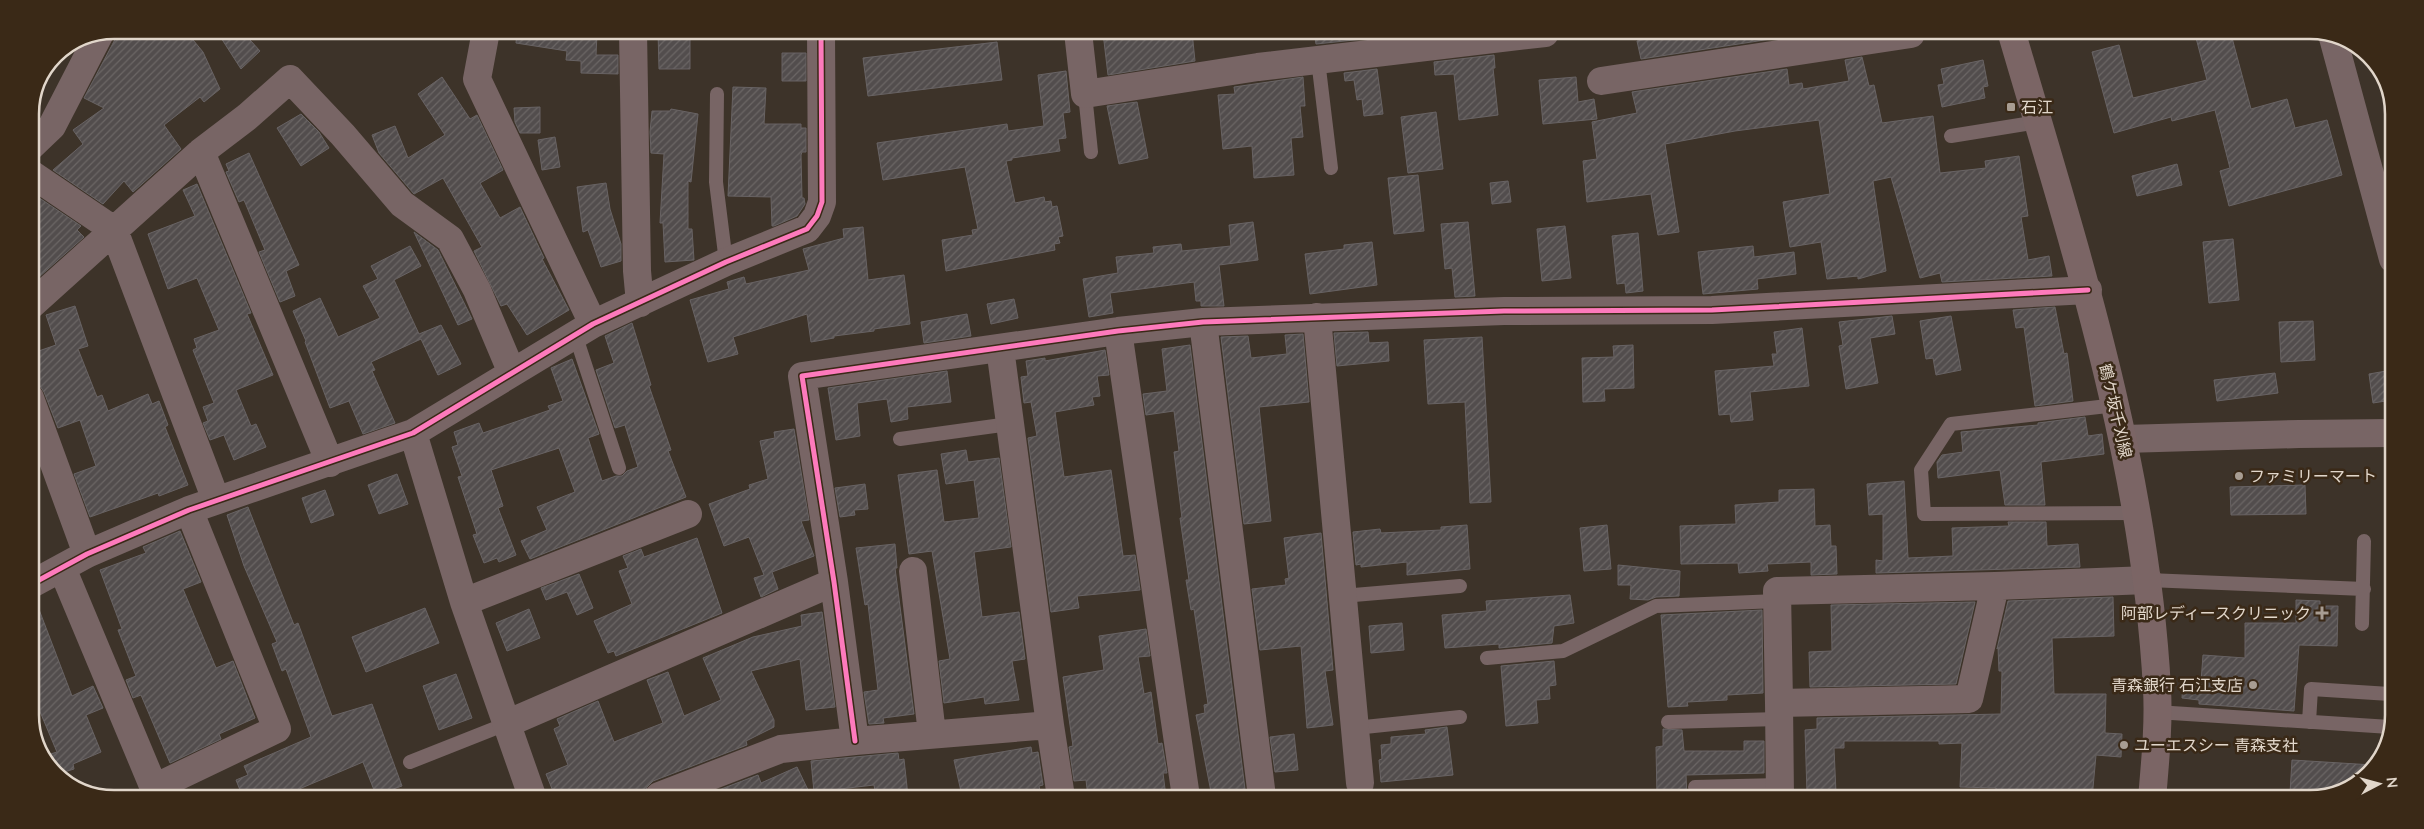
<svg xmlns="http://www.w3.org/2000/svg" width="2424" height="829" viewBox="0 0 2424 829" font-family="Lato,'Noto Sans JP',sans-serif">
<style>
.building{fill:url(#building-hatch);stroke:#686364}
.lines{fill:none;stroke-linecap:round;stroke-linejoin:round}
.service{stroke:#786565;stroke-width:14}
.minor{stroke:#786565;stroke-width:28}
.tertiary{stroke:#786565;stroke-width:28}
.secondary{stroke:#7b6565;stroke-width:28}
.cycleway-casing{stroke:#3a2917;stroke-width:8}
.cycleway{stroke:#fd7abc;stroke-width:5}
.poi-dot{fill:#a89d92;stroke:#3a2917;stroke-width:2}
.labels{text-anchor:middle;stroke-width:5;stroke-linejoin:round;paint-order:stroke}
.poi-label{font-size:16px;fill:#e1d6ca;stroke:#3a2917;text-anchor:start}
.street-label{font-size:16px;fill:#e1d6ca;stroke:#3a2917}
.rim{fill:none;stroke:#e1d6ca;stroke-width:2.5}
</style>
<defs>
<pattern id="building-hatch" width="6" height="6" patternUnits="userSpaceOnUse" patternTransform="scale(1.25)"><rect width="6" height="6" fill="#524d4d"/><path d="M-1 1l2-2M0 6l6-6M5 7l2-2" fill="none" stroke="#6b6665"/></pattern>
</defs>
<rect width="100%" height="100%" fill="#3d3329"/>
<path class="building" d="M120,30H180L189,35L203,52L220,89L204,102L200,97L164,125L181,149L133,192L124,181L103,204L53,170L83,144L73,130L104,108L84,98Z
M216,30H241L260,51L241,69Z
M517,31L597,34L596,55H618V74L581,73V61L566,60L567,51L516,43Z
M658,31H690V69H659Z
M1114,32H1192L1195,61L1108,75L1103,33Z
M1314,32H1373V38L1316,44Z
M1656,33H1784V37L1641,59L1637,41L1657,37Z
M2195,34H2231L2251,109L2287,99L2295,128L2327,120L2342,175L2229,206L2220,171L2230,168L2215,110L2172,121L2171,117L2114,133L2092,52L2119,45L2133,98L2207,80Z
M997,42L1002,80L868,96L863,58Z
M782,53H806V81H782Z
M1494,55L1495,68H1493L1498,115L1459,120L1454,74L1435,75L1434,62Z
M1862,57L1869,86L1874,85L1882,123L1933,116L1940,173L1986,168L1985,161L2019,156L2028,216L2021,217L2028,260L2049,256L2052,276L1942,282L1940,273L1920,278L1891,177L1873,181L1886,271L1858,279V276L1827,279L1821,242L1790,247L1783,202L1830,194L1819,120L1735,131L1665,144L1679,232L1658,235L1651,194L1587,202L1583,161L1597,159L1592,122L1637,113L1632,92L1787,69L1789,85L1802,83L1803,89L1849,81L1845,60Z
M1983,60L1988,86L1983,87L1985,98L1942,107L1938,85L1944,84L1941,69Z
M1377,69L1383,114L1364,116L1362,99L1357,100L1354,80L1345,81L1344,73Z
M1066,71L1070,112L1063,113L1066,138L1058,139L1060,151L1012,158V160L1006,161L1015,203L1044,197L1045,202L1051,201L1052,207L1057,206L1063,236L1058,237L1060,243L1054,244L1055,250L946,271L942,240L973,235L972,230L978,229L965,167L883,180L877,143L1007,124L1008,131L1044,126L1038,75Z
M442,77L470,119L477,115L503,170L480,183L500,218L520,207L544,258L542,259L569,310L527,335L507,304L501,306L474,251L482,247L443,178L414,194L379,153L372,135L395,126L408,158L445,135L418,94Z
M1303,77L1305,106H1300L1303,137L1291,138L1294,175L1254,178L1252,146L1223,149L1218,95L1235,94L1234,87Z
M1576,77L1578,102L1594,99L1597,119L1543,124L1539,80Z
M733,87L766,88L764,124H801V128H806V152H802L801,155L802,198H804L805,204L797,216L774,226H772L771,197L728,196Z
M1137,102L1148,158L1119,164L1107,106Z
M540,107V133H520L515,122L514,108Z
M671,109L698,114L691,182L688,181V229H692L694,260L665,262L663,223H660L664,154L651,153L650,132L652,111H670Z
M1436,112L1443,169L1408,173L1401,117Z
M301,114L319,132L329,148L301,166L277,128Z
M555,137L560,167L542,170L538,140Z
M249,153L299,265L286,271L295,296L280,302L259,252L265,250L244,200L239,202L226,172L229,171L226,164Z
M2177,164L2182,185L2137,196L2132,176Z
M1418,175L1424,231L1394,234L1388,178Z
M1508,181L1511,202L1492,204L1490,183Z
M606,183L610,209L621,244V261L601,267L588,230L583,232L577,187Z
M197,184L251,313L247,314L273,375L236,390L251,426L256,424L266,447L234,460L224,435L210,440L203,423L208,421L203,407L214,403L193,350L197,348L194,339L219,330L197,278L168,289L148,234L195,216L183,190Z
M32,193L81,226L77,230L84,237L30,285Z
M1253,222L1258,260L1219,265L1224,306H1201V301H1196L1194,282L1110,293L1113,313L1089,317L1083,279L1118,273L1116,257L1154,253L1153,247L1181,244L1182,251L1231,246L1229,225Z
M1468,222L1475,296L1455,297L1452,268L1445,269L1441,224Z
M1565,226L1571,278L1542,281L1537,229Z
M863,227L868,280L904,275L910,324L874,329V331L834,336V338L811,342L807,314L733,337L738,354L708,362L690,300L729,289L727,282L744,277L746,284L809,270L803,249L844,238L843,229Z
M414,232L438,250L472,319L458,325Z
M1638,233L1643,291L1626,293L1625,283L1617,284L1612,236Z
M2233,239L2239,300L2209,303L2203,242Z
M1372,242L1377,285L1310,294L1305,254L1344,249V245Z
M410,246L421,266L394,280L419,334L441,325L461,364L438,375L421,339L371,362L375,370L372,371L395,423L363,434L349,401L330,408L305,342L306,341L293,311L320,298L338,337L380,318L363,286L378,279L371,266Z
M1753,246L1754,257L1794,252L1796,274L1757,279L1758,289L1703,294L1698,252Z
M1014,299L1018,318L991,324L987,304Z
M75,306L88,346L78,349L97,397L102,395L108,411L148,394L152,404L159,401L168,425L165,427L188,485L159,496L158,493L90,517L74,474L96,466L80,420L58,428L44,392L40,386L30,383V354L56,345L46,315Z
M2055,307L2064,354L2067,353L2073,401L2035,406L2024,327L2016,328L2013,310Z
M967,314L971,336L924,343L921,322Z
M1892,316L1895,334L1870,338L1878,383L1846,389L1839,346L1843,345L1839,322Z
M1951,316L1961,370L1936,375L1933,358L1926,359L1920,321Z
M2313,321L2315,360L2281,362L2279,322Z
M632,323L651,385L649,386L671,450L668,451L686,497L530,559L521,541L547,530L537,507L575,492L559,448L491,470L503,506L498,508L516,555L499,562L497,558L484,563L473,535L477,534L458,477L462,476L452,447L458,445L454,432L479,423L483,433L550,410L548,406L563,401L551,368L572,359L599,434L588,438L602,481L616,476H622L627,471L638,467L625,425L615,428L596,370L614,363L605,336Z
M1802,328L1809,386L1750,392L1753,420L1731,422L1730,414L1719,415L1715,371L1774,366L1772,354H1777L1774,332Z
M1368,332L1369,343L1388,342L1389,361L1337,366L1334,333Z
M1303,334L1309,402L1259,407L1271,521L1244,524L1221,337L1248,336L1251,358L1287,354L1285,335Z
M1482,337L1491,502L1470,503L1465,402L1428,404L1424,340Z
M1190,345L1228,654L1246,797H1212L1196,715L1205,713L1204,705L1208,704L1194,609L1191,610L1186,580H1189L1180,518H1182L1174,452L1179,451L1174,411L1146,415L1143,394L1167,391L1162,349Z
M1633,345L1634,388L1604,389L1605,401L1583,402L1582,358L1614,357L1613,346Z
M1105,350L1109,375L1097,376L1100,396L1092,397L1094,405L1055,412L1060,449L1064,477L1111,470L1123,556L1135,555L1140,590L1077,596L1079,608L1051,612L1028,438L1037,436L1031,402L1024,403L1021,377L1028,376L1026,361L1045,358V361Z
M2392,370V400L2373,403L2369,374Z
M947,371L951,402L907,407L908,419L891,422L887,399L857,403L860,436L836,440L828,388Z
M2275,373L2278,393L2217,401L2214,380Z
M2085,417L2088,436L2102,434L2104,454L2041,462L2045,505H2005L2000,470L1938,478L1937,462L1942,455L1963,452L1961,432L2038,425V423Z
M794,429L809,520L801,521L814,556L772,572L778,589L761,597L754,578L764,575L749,537L724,546L709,504L750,489L749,485L768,479L760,441L775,438L774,432Z
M966,450L968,462L999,458L1011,547L974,552L982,617L1019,612L1025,659L1012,661L1019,700L985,704L984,697L944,703L939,661L950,659L932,551L909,554L898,475L937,470L944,522L979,518L974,480L946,484L941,454Z
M397,474L408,504L379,514L368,485Z
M1904,481L1908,558L1953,556L1952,528L2009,526L2008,522H2046L2047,546L2078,544L2080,567L1876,573V560L1883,561V514L1869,515L1867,484Z
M865,484L868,509L854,510L855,515L840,517L835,488Z
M2305,485L2306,514L2231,515L2230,487Z
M1814,489L1815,526L1830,525L1831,546H1836L1837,574L1811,575V562L1767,564L1768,571L1739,573L1738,563L1681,564L1680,526L1736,524L1735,505L1779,502V490Z
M325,490L334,515L311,523L302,498Z
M248,507L294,625L298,623L332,716L372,704L402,786L376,795L363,762L285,795H242L236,780L248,775L244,766L311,737L286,669L282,671L272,644L277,642L244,566L227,515Z
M1467,525L1470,569L1407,575V562L1361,567V564L1356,565L1353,532L1380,529L1381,533L1441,530V527Z
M1607,525L1611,569L1584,571L1580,528Z
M180,531L201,582L183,589L216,668L233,661L255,718L219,734L221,739L170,763L141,695L133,698L126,680L136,676L118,630L122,629L100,570L146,553L143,547Z
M1321,533L1333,670L1325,671L1333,725L1307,728L1301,646L1260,650L1252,589L1286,585L1285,579L1289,578L1284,538Z
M697,538L722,613L616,656L614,651L608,653L594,621L632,604L619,571L628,568L623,556L641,549L644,557Z
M895,544L897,568H895L914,714L883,718L884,723L869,724L864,692L878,690L868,604L865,605L856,548Z
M1618,565L1680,571L1679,596L1656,597L1648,600L1630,599L1631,585H1618Z
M579,574L593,608L577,615L567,592L546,600L541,588Z
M1570,595L1574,623L1554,626L1552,643L1499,648V644L1445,648L1442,615L1487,611L1486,601Z
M2113,597L2114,636L2052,638L2054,694H2106L2105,733L2122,734L2121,757L2096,755L2092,799L1996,796V788L1960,787L1962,743L1939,744V741H1844V748H1834L1836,793L1807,794L1805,730L1817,729V718L2001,714L2002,671H1999L1998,647L1997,649L2008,601Z
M35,599L72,696L93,686L103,708L86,715L101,752L73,764L74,769L58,774L48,766L44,756L57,752L30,688V601Z
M2296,600L2320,601V606H2338L2337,646L2299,645L2294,711L2199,704V700L2182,698L2183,681L2201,682L2203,655L2245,658V623H2296Z
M1975,602L1956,684L1810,687L1809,652L1832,651L1831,605Z
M425,608L439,643L366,672L352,637Z
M529,609L540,638L507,651L496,623Z
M1762,610L1763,693L1727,695V700L1687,702L1688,706L1668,707L1661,615Z
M822,612L835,707L806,710L800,659L751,671L774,720V727L746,741L747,745L653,781L647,787L644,796H555L546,774L568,765L554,729L560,726L557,719L598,701L614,742L663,723L647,680L668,672L684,716L721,700L703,658L753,637L802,626L801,615Z
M1402,623L1404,650L1371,653L1369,626Z
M1146,629L1150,656L1138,657L1144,694L1151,692L1158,744L1162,743L1167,773H1163L1166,797H1088L1086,780L1074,781L1069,747L1073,746L1063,677L1104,670L1099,636Z
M1554,661L1556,685L1549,686L1550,699L1536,700L1538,723L1506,726L1501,666Z
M456,674L472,718L439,730L423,686Z
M1447,727L1453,775L1381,782L1379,760L1382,759L1381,745L1391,744V737L1426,734L1425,730Z
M1663,729L1682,730L1684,751H1744V741H1764V773L1686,775L1687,798H1657L1656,747L1663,746Z
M1294,734L1298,770L1275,772L1270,737Z
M1031,747L1032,753L1038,752L1043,785L1039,786L1041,797L962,796L954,760Z
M898,753L899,760L904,759L908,796H876L874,785L814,792L811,761Z
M2292,760L2373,765L2361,782L2322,795L2290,793Z
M797,767L809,792L803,793L804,796H703L758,775L761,783Z"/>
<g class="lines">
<path class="service" d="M1318,60L1331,168
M717,94L716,182L726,262
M1085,94L1091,152
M1951,136L2038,122
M576,337L619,468
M2116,405L1951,424L1921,470L1924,514L2138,513
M900,439L1009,424
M2148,580L2364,589
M1342,596L1460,586
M2362,624L2364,541
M1487,658L1563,651L1656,606L1777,601
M2156,712L2390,727
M1668,722L1779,719
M2309,722L2311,689L2390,694
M1355,728L1460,717
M410,762L506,724
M1695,787L1780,785"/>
<path class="minor" d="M486,31L477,79L593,324
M633,31L637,271L640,303
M1078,32L1085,94L1258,67L1545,33
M2332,34L2393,259
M1601,81L1911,34
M30,147L52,126L100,33
M201,152L330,463
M30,173L114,230L216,500
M30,306L201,152L247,117L290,79L343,135L402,204L450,239L477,290L512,373
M1317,317L1360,783
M1203,322L1262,797
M1118,331L1186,797
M30,398L87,554
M413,433L464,602L532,796
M62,568L154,788L277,729L189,510
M913,571L932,734
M30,585L87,554L189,510L413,433L593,324L726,262L807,229L817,216L822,202L821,31
M1995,586L1969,699L1779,703L1777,591L1995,586L2148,580
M464,602L688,514
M1779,703L1780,798
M506,724L834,582
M1050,725L1061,797
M855,741L834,582L802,376L1118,331L1203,322L1504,311L1712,310L2088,290
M659,796L781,749L855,741L1050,725L1000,348"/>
<path class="tertiary" d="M2124,439L2299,434L2392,433"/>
<path class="secondary" d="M2012,34C2075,249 2145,463 2157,689C2159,725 2155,763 2152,799"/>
<defs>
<path id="cycleway" d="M30,585L87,554L189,510L413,433L593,324L726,262L807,229L817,216L822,202L821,31
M855,741L834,582L802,376L1118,331L1203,322L1504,311L1712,310L2088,290"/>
</defs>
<use href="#cycleway" class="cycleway-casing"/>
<use href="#cycleway" class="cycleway"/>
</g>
<g class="poi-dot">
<rect x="2006" y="102" width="10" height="10" rx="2.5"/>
<circle cx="2239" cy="476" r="5"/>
<path d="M2319.5 605.5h5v5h5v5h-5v5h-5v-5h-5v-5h5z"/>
<circle cx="2253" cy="685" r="5"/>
<circle cx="2124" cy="745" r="5"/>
</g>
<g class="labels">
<g class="poi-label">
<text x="2021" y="113">石江</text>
<text x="2249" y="482">ファミリーマート</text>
<text x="2311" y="619" text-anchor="end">阿部レディースクリニック</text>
<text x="2243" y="691" text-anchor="end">青森銀行 石江支店</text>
<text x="2134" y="751">ユーエスシー 青森支社</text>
</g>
<g class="street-label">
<text transform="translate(2116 411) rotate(77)" y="6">鶴ケ坂千刈線</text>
</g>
</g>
<path d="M0 0H2424V829H0ZM114 39H2310A75 75 0 0 1 2385 114V715A75 75 0 0 1 2310 790H114A75 75 0 0 1 39 715V114A75 75 0 0 1 114 39Z" fill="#3a2917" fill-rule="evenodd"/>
<path class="rim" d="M114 39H2310A75 75 0 0 1 2385 114V715A75 75 0 0 1 2310 790H114A75 75 0 0 1 39 715V114A75 75 0 0 1 114 39Z"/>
<g transform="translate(2379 784) rotate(84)" stroke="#3a2917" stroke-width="4" paint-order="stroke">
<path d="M0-4L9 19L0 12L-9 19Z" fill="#e1d6ca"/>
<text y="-8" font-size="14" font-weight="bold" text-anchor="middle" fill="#e1d6ca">N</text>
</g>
</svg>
